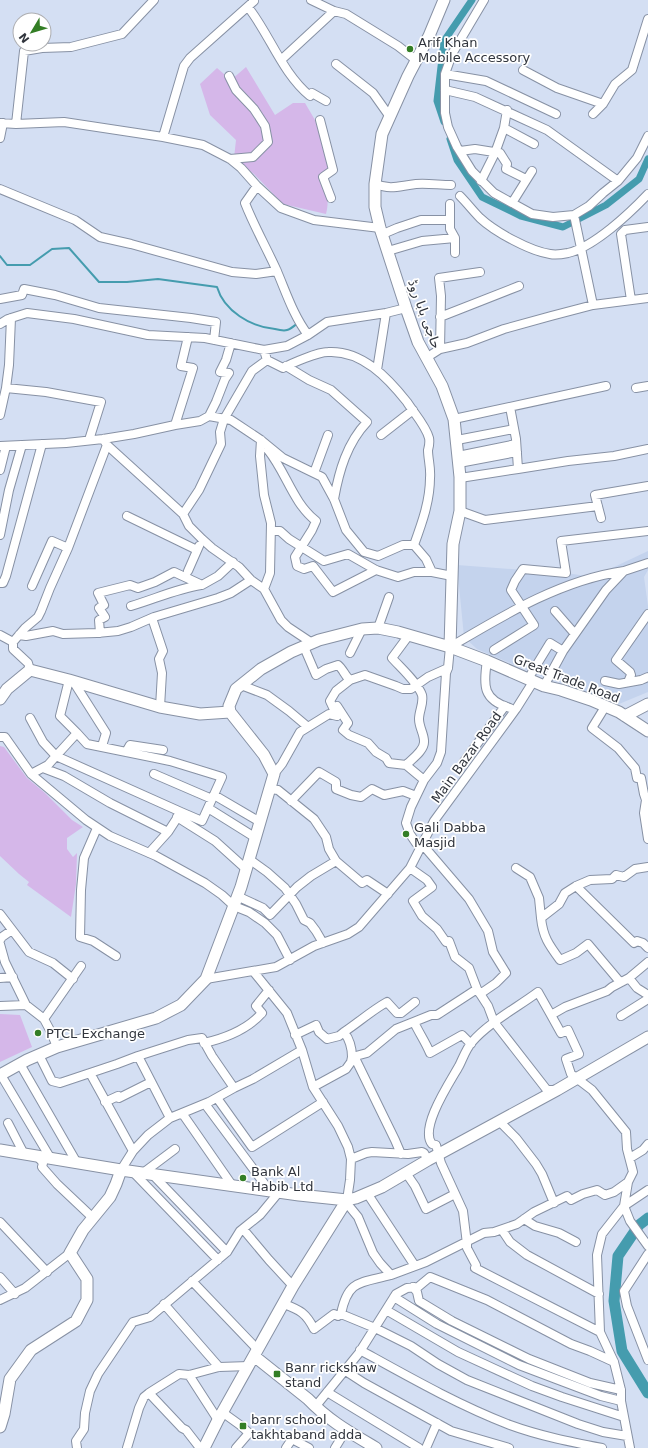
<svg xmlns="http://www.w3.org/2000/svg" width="648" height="1448" viewBox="0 0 648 1448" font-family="'DejaVu Sans','Noto Sans Arabic',sans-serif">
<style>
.built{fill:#c4d3ed}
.green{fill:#d5b7e9}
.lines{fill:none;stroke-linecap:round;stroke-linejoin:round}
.stream{stroke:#459cae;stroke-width:2}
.canal{stroke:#459cae;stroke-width:7}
.river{stroke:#459cae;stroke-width:11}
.minor-casing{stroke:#8791a4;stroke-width:10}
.major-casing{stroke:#8791a4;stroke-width:13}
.minor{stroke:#fff;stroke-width:8}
.major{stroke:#fff;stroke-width:11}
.poi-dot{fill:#337e25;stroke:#fff;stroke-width:1.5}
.labels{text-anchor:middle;stroke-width:3.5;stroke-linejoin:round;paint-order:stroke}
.poi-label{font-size:13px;fill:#31353d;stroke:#fff;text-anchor:start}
.street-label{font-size:13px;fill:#31353d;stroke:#fff}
</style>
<rect width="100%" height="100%" fill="#d4dff3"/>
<path class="built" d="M648,551V570L644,577L648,606V692L619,704L541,676L477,649L464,637L457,565L566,573L593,577Z"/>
<path class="green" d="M246,67L275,115L293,103H305L315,120L330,169L320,176C326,191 330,198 326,214L283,204L254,174L234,158L236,140L210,115L200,84L217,68L231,80Z
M0,746L4,747L27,778L45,793L72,820L83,827L67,838V849L73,857L77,853L76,884L71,917L27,885L29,882L19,874L0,856Z
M0,1014L20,1015L32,1047L0,1062Z"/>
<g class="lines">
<path class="stream" d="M0,256L7,265H30L52,249L69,248L99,282H127L158,279L217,287C224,311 251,327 275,329C279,330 284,331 287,330C291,329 295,325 298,323"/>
<path class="canal" d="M444,122L437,101L444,41L472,0
M450,139L457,160L482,197L521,216L563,227L606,205L639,179L648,159"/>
<path class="river" d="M648,1218L639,1225L618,1256L614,1301L622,1351L648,1393"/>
<defs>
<path id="minor" d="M311,0L334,11L346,14L398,46L416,60
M484,0L452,54L445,74V113L448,127L457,147L472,171L494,193L532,214L553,217L574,215L589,206L603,193L618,181L637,158L648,136
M248,7C270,35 282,73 310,96
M281,60L334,11
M336,64L373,93L390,117
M523,70L557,88L603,104
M445,74L486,81L556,114
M229,76L236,90L254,109L265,126L268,142L253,157L230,159
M445,90L475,97L547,130L618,181
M312,93L326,101
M593,114L603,104L615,84L632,70L648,19
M320,120L333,170L323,177L331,198
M0,123L16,124L64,122L163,137L203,145L230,159L241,168L257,186L281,208L314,220L380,228
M16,124L24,51L42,48L71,47L122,34L154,0
M504,128L534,144
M163,137L184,66L190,58L254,1L253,0
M0,138L3,123
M460,151L475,149L500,153L507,164L506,169L526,179
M481,181L495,153L504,128L507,110
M375,184C392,190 398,186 416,184C427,183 440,185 451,185
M257,186L245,203C254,226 266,247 276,269C286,292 293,315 308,335
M0,189L75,220L100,237L131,244L232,272L256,274L277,271
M460,196C467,203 473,211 480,218C495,232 530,251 550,254C555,255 563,254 568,253C594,247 630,213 648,194
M512,203L532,171
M450,204V229L455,238V253
M574,215L593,305
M383,234L397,228L421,220H449
M388,251L422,241L455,238
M0,299L22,295L24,289L55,295L99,308L191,318L216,322L214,340
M631,300L621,234L625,230L648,227
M440,317L519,286
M0,324L8,319L27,313L74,319L148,335L205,338L264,350L287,346L308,335L327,322L386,313L406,308
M440,349L441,296L439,278L480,272
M264,350L267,360L283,368C292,363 318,352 328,352C362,350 388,378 407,402C414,413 426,426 429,438C430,443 429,446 428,450C428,459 431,468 430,478C430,501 422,523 414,545
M426,358L440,349L467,343L504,329L551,316L593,305L648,298
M286,366L309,380L331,390L367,422C347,443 339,471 334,499
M377,370L386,313
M6,388L9,365L11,318
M636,388L648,386
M510,407L516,439L518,469L568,461L614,456L648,449
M0,415L6,388L46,392L101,402L89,440
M209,416L231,420L261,440L283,458L322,477L334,499L346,530L364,552L378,556L403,545H414L426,559L432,572L452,576
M454,419L606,386
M175,425L193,368L181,366L188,337
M381,435L413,410
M103,439L107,445L183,514L189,526L202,539L212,548L239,567L251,580L264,589L281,620L288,627L312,643
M261,440L260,456L264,495L271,523L270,573L264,589
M457,440L514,429
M0,446L66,443L103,439L134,434L175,425L200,421L209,416L216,402L225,379L229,373L220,372L226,360L231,343
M268,450C286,472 293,503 316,521L312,530L295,557L297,566L304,569L313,566L333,592L376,570
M458,456L516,444
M459,463L517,452
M0,470L6,446
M314,473L328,435
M460,478L518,469
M460,511L485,520L598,506
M183,514L199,490L221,444L220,432L224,419L252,371L267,360
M127,516L197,550
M601,518L595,495L648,486
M271,531H280L289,539L324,561L348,554L376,570L398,577L414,572H432
M0,535L9,490L22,445
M188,571L199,546
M0,583H3L6,576L42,444
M32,586L52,541L68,548
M131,606C155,599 176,589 201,585
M555,611L575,634
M152,618L163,651L159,659L162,673L160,707
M378,628L389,597
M100,633L99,620L105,617L99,608L104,605L98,593L130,585L138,588L155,582L174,572L202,585L218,576L233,562
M0,635L13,642
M19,635L26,636L53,631L63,634L97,633L118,631L131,627L154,617L218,598L231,593L251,580
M304,647L316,675L326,669L338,665C343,669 345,676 350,680
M494,650L534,625L511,590L515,581L523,569L566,573L561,541L648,531
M350,653L362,629
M487,661C483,686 483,700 510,708
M30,670L28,663L13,649V642L25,628L38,617L41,611L50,588L68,548L107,445
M528,679L550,643L563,651
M69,680L60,716L77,733
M73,681L106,733L102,746
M605,681L619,684L641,680L648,677
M628,682L631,675L630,672L616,660L648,614
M241,685L267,695L289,711L308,727
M544,686L563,651L606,590L624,571L648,563
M337,706L348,723L343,730L349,735L368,743L376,752L386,758L389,763L406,765L424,780
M605,707L592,728L618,748L635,768L637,778H641L644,794L646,800L644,813L648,839
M30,718L43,742L56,756L77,733L87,744L170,761L222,777L202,821L181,812L168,832L149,853
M0,737H5L31,774L86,820L110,836L156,856L205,883L222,895L234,906L249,912L265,923L277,935L290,960
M126,752L130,745L163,750
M463,763L505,706
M406,765C412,759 425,750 424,741C424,734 419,727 419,719C419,711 424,703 422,695C418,683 400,667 392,658L409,635
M43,768L64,776L110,803L168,832
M31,774L48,765L56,756L181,812
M154,774L212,799
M274,774L282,764L300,732L329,714L337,716L330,701L336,691L350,680L365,675L396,686L403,689H411L428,677L448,668
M270,789L278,790L314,819L326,837L329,849L336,861L362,883L367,880L388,894
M214,795L260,822
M291,801L319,772L336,782V789L351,795L361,797L372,789L384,795L403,791L416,796
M208,808L256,838
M177,817L215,841L246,869
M97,828L84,858L81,890L80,937L93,941L116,956
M249,859L267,872L285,888L296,904L304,920L310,923L316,931L323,943
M410,868L427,880L432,887L413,901L422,916L437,929L446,942L449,941L455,957L469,968L477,989L488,1006L494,1022L547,1090H557
M516,868L530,877L539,898L541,918L559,904L565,893L576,886L590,880L612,879L616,875L624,877L635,869L648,867
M576,886L634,943L637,941L643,943L648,948
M237,896L263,908L270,915L297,887L311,876L336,861
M0,914L29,952L53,963L73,979
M541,918C543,937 549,945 560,960L576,953L588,944L620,982
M0,940L2,937L12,930
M0,944L5,962L26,1005L44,1019L51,1032L57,1047
M253,971L287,1013L302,1050L313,1087L338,1126L348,1147L351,1159L350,1180L347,1200L349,1206L358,1217L373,1253L380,1263L391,1275L426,1262L484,1233L494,1232L517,1224L534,1212L567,1196L571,1200L583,1194L597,1190L605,1195L614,1192L628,1182
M0,978L13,977
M629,978L648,962
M206,979L276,967L314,946L348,934L359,927L410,868L434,821L516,709L533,682
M480,994L496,983L506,973L493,952L488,931L469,899L422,844L416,843L410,834L406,823L411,807L424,780L437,763L441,752L446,673L448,668L450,647C504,615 561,580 624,571
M0,1006L26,1005
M551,1015L561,1033L568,1030L579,1054L566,1059L571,1074L592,1090L626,1132L627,1149L633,1172L628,1182L624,1206L630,1221L648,1246
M621,1016L648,999
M44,1019L81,966
M414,1022C419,1033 425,1041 430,1053L462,1035L471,1044
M295,1035L316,1025L319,1032L327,1039L339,1036L344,1032
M204,1043C226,1038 247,1030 262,1013L256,1006L269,990
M39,1055L52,1081L60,1083L117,1064L138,1056L170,1118
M138,1056L188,1040L202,1038L212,1056L234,1088
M354,1056L395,1140L401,1154
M352,1057C352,1047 350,1040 344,1032C359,1022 371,1011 387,1002L397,1013H401L415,1002
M20,1064L77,1163
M90,1073L133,1151
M1,1075L51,1159
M313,1087L346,1069L351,1062L352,1057L367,1053L396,1029L431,1015H437L477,989
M217,1098L252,1147L323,1102
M105,1102L118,1096L119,1098L151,1082
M205,1104L269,1190
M182,1113L232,1185
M499,1121L516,1138L536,1164L542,1174L554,1203
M8,1123L24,1154
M37,1156L43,1163L42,1167L57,1184L93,1218
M630,1158L643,1150L648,1144
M351,1159L366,1153L372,1152L408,1154L422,1152L424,1153L428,1160
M121,1170L133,1151L148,1135L170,1118L209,1102L234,1088L253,1079L302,1050
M133,1172L218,1260
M143,1173L175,1149
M406,1173L415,1186L426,1209L455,1194
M152,1174L227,1252
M367,1193L415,1266
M524,1219L535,1226L559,1233L576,1242
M0,1222L47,1272
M243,1229L269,1260L293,1286
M502,1230L510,1242L527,1255L599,1294
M648,1254L624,1291L627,1306L648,1360
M0,1277L15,1294
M192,1281L258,1350
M413,1287L417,1292L419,1301L452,1321L529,1359L590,1383L621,1390
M394,1297L437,1324L519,1365L601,1396L621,1401
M0,1300L25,1288L70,1253
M164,1304L219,1367
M284,1304C300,1310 306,1313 314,1329L334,1314L338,1316L341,1314C348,1279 361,1283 391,1275
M386,1310L458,1352L532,1386L562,1397L624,1417
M341,1314L375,1328L411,1346L438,1364L467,1380L578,1424L603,1432L627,1436
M600,1332L475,1268L476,1265L467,1248V1244L463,1211L441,1163L436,1145L432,1144C419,1128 450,1082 459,1066C463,1058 466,1049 472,1042C488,1023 518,1007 538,992L551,1015L565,1007L607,991L612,987L629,978L637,988L648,995
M360,1350C409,1377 458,1405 510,1425C540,1436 571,1442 602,1448
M344,1370L364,1383L451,1431L509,1448
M189,1375L218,1420
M327,1392L419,1448
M149,1393L182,1428L186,1430L200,1448
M315,1407L359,1353L396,1294L407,1288L418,1287L430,1277L487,1300L571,1344L590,1351L614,1362
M222,1412L240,1425L249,1433L236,1448
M77,1448L76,1441L84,1429L85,1413L90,1391L98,1374L133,1322L150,1317L227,1252L240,1231L260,1215L279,1192
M127,1448L139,1408L144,1397L149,1393L179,1374L189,1375L219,1367L249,1366
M286,1448L292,1439L309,1448
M335,1448L346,1430
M426,1448L437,1423
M630,1448L621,1401V1390L614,1362L600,1332L597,1255L602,1234L624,1206L648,1190"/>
<path id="major" d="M444,0L429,36L408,76L382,134L375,184V207L380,228L406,308L418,342L442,386L454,419L460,477V511L453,544L450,647
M0,699L7,689L30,670L69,680L160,707L200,714L230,712
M625,716L648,704
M0,1075L27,1060L57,1047L156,1018L181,1005L206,979L241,887L274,774L264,755L230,712L229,706L236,689L261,669L291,652L319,640L362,629L378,628L398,632L450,647L487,661L544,686L561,690L591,700L619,712L648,731
M0,1150L121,1170L299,1195L347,1200L356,1198L382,1187L428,1160L557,1090L648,1037
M254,1356L308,1399C329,1421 351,1433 376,1448
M0,1427L4,1414L10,1379L31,1350L76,1321L87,1300V1279L70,1253L83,1230L110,1197L116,1184L121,1170
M204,1448L218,1420L293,1286L347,1200"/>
</defs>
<use href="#minor" class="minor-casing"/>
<use href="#major" class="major-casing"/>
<use href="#minor" class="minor"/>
<use href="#major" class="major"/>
</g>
<g class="poi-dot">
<circle cx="410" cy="49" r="4"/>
<circle cx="406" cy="834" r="4"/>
<circle cx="38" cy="1033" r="4"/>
<circle cx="243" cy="1178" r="4"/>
<rect x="273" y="1370" width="8" height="8" rx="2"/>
<rect x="239" y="1422" width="8" height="8" rx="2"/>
</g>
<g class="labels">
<g class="poi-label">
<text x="418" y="47">Arif Khan<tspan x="418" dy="15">Mobile Accessory</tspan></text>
<text x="414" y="832">Gali Dabba<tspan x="414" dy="15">Masjid</tspan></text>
<text x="46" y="1038">PTCL Exchange</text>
<text x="251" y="1176">Bank Al<tspan x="251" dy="15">Habib Ltd</tspan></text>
<text x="285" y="1372">Banr rickshaw<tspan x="285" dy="15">stand</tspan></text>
<text x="251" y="1424">banr school<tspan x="251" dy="15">takhtaband adda</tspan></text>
</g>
<g class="street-label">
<text transform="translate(425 314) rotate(70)" y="5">حاجی بابا روڈ</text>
<text transform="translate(567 678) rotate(21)" y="5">Great Trade Road</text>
<text transform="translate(466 757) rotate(-54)" y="5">Main Bazar Road</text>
</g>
</g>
<g transform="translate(32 32) rotate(232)"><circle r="19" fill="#ffffff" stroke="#adaeb1"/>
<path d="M0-3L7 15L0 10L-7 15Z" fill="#337e25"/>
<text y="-6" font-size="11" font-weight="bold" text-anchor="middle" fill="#31353d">N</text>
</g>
</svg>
